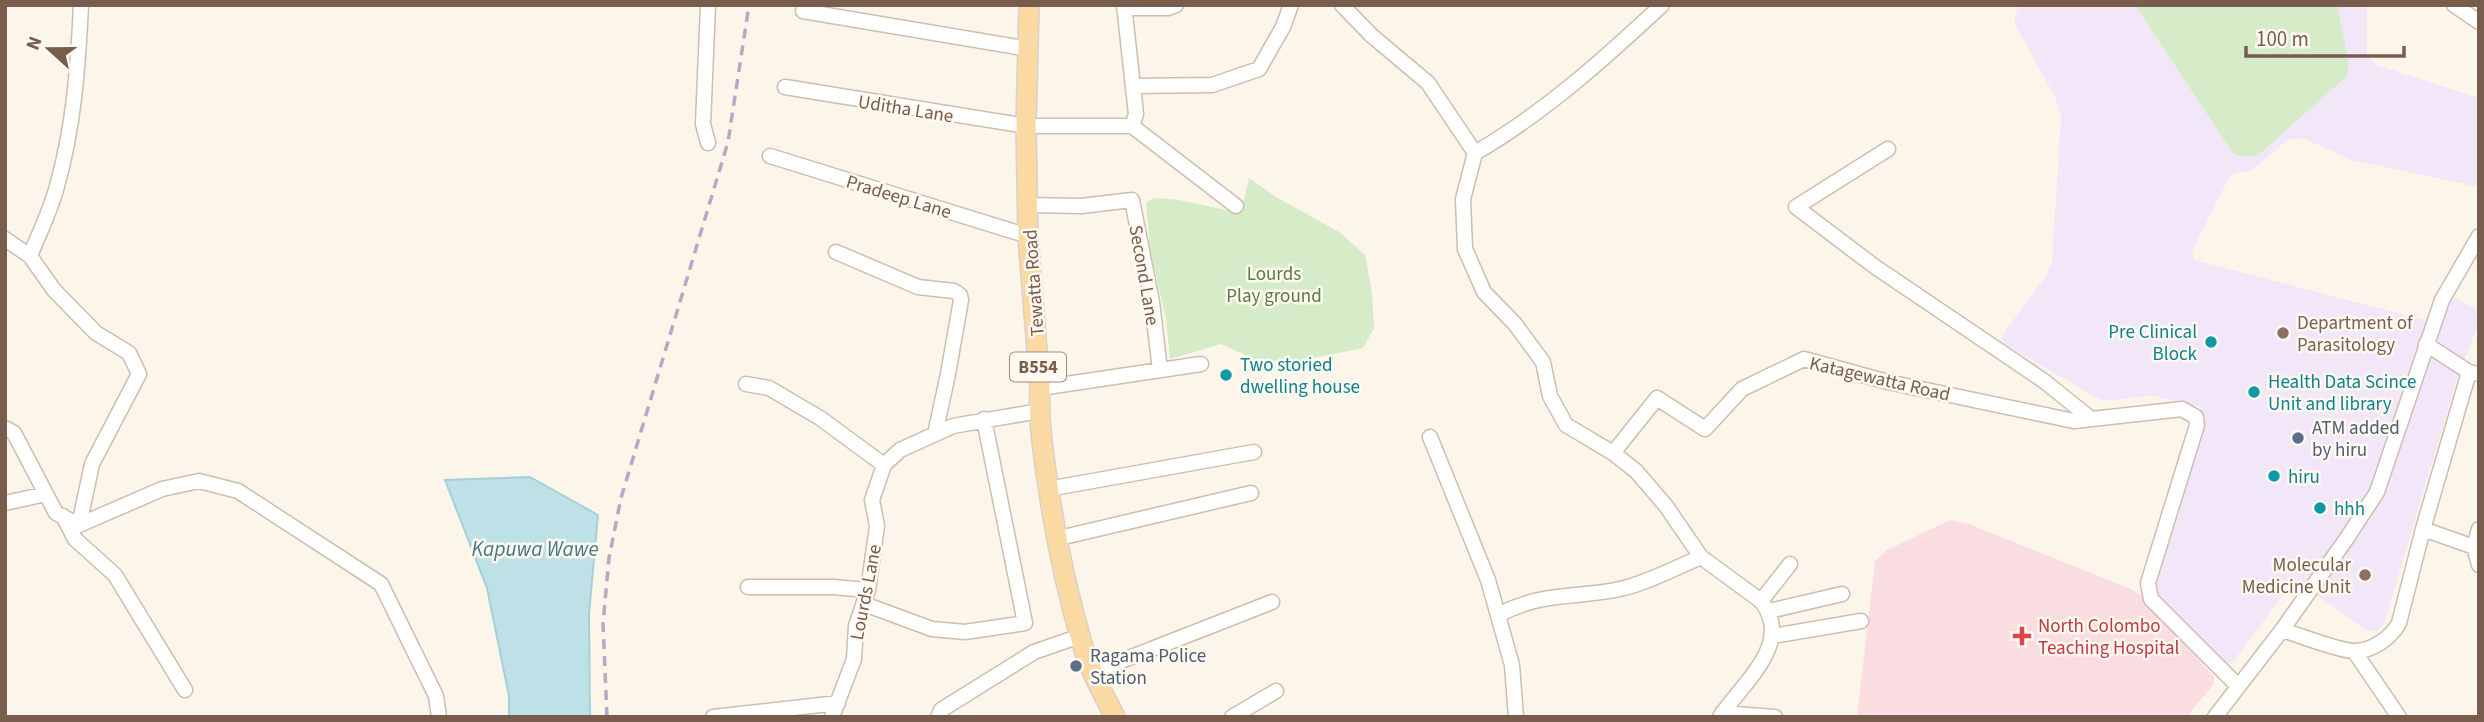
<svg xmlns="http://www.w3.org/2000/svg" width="2484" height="722" viewBox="0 0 2484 722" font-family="'Source Sans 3',sans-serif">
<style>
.education{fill:#f2e6f9}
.medical{fill:#fadde0}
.green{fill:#d6ebc7}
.water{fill:#bde1e7;stroke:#a4d0d8;stroke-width:2}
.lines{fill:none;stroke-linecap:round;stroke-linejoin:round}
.minor-casing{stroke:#cfbdae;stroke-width:17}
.major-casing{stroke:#d9d1cd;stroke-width:22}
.minor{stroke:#fff;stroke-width:14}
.major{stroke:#fad9a3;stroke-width:19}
.rail{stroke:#b8a7c7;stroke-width:3.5;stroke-dasharray:10 7;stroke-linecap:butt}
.education-dot{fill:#8d6e63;stroke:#fff9f0;stroke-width:2.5}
.culture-dot{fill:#0f9aa8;stroke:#fff9f0;stroke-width:2.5}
.service-dot{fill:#5c6f8a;stroke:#fff9f0;stroke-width:2.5}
.health-dot{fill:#e0444e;stroke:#fff9f0;stroke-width:2.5}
.labels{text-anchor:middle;stroke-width:5;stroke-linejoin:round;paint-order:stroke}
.shield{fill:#fff9f0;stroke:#a08b7d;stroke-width:2}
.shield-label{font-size:18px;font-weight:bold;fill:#785c4c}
.street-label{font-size:19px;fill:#785c4c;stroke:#fff9f0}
.park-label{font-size:19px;fill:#557d44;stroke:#fff9f0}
.education-label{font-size:19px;fill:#785e54;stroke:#fff9f0;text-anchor:start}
.culture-label{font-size:19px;fill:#0d838f;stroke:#fff9f0;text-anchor:start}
.service-label{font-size:19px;fill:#4e5e75;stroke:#fff9f0;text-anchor:start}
.health-label{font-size:19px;fill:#be3a42;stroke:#fff9f0;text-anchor:start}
.water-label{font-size:21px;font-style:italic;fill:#437983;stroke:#fff9f0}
</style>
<rect width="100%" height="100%" fill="#fcf5ea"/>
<path class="education" d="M2018,5H2135L2232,152L2339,13L2337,5H2367V55L2376,65L2479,98V187L2352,160L2305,139H2289L2250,171L2235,173L2230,176L2192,251L2194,260L2436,323L2440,322L2450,302L2454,298L2479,310V322L2457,379L2384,624L2377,631H2368L2298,582H2293L2229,667L2158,598L2155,587L2180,511V494L2205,415L2200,407L2150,395L2111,401L2099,399L2003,343L2002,338L2006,330L2046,276L2052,262L2061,116L2055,97L2014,22Z"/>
<path class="medical" d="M1950,520L1969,524L2131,589L2142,596L2214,677V684L2186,717H1857L1875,561L1887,550Z"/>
<path class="green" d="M2135,5H2337L2349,64L2347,76L2257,156H2238L2232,152Z
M1249,178L1276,197L1339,232L1365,255L1372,293L1374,328L1363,348L1304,360L1259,361L1221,344L1170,359L1166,320L1150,249L1146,203L1153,198C1183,198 1211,208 1241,213Z"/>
<path class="water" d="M530,477L598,515L589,614L590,717H509V696L487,588L445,480Z"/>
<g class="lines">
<defs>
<path id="minor" d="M1342,5L1371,35L1428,83L1475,153
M2454,5L2479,22
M1124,8H1168L1176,5
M803,11L1029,49
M1133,86L1212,85L1259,69L1283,27L1291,5
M785,87L1026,126H1132L1136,114L1124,5
M1132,126L1236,206
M708,143L703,124L708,5
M1888,149L1796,207L1874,266L2044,381L2090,418
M770,156L1028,236
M1029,205L1081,206L1132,200L1152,302L1160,370
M5,239L30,256
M836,252L918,287L954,291L960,295L961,300L948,374L935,434
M2426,344L2469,372L2479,374
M746,384L769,388L820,418L884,465
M1040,388L1201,364
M5,428L14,433L56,513L79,525L162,489L199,481L238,491L381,584L436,696L439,717
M1430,437L1488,580L1512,665L1516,717
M1613,453L1566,425L1550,396L1543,362L1515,324L1484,292L1465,249L1463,199L1475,153C1544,113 1604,59 1662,5
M1048,489L1254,452
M5,503L46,494
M63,516L75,539L115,575L185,690
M79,525L92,464L139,374L129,353L96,333L54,290L30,256C39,233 51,210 57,186C74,126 78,67 81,5
M2423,529L2469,372
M1055,539L1251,493
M2474,547L2479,565
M748,587H833L868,590
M1761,601L1790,564
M864,604L932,629L965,632L1025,623L984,419
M1769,611L1842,594
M1498,615C1544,591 1573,599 1620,589C1647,583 1675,568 1701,557
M2282,630C2299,635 2337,650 2353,651C2371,652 2391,638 2399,623L2423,529L2474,547L2479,529
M1773,636L1861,621
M2354,651L2399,717
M1093,672L1272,602
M1722,713L1775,717
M713,717L838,703
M832,717L854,659L856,626L868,590L877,526L872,500L884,465L900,450L953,426L1039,411
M938,717L941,710L1034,652L1080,636
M1232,717L1276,691
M1720,717C1742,683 1795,643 1761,601L1701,557L1666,506L1636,471L1613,453L1657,398L1705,429L1742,389L1804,359L1888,382L2074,421L2182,409L2196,417L2197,425L2148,583L2151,599L2238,686
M2215,717L2282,630L2347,538L2377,492L2442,300L2479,236"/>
<path id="major" d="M1029,5L1026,126L1028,236L1040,388C1038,419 1043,449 1047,479C1055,535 1066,589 1082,643C1089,669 1103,693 1115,717"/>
</defs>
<use href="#minor" class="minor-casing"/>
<use href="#major" class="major-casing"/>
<use href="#minor" class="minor"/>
<use href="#major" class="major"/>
<path class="rail" d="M607,717L603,623L609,558L621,498L728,142L749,5"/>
</g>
<g class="education-dot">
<circle cx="2283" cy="333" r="7"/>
<circle cx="2365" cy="575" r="7"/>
</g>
<g class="culture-dot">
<circle cx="2211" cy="342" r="7"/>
<circle cx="1226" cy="375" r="7"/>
<circle cx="2254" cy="392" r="7"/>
<circle cx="2274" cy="476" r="7"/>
<circle cx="2320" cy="508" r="7"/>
</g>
<g class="service-dot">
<circle cx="2298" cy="438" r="7"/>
<circle cx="1076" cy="666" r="7"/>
</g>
<path class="health-dot" d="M2018.5 625.5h7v7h7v7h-7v7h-7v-7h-7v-7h7z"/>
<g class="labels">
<rect class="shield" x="1010" y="352.5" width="56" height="29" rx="5"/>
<g class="shield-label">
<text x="1038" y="373">B554</text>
</g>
<g class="street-label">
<text transform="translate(906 108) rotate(9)" y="7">Uditha Lane</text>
<text transform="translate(899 196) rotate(17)" y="7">Pradeep Lane</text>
<text transform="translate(1145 275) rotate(80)" y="7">Second Lane</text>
<text transform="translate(1033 283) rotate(-94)" y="7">Tewatta Road</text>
<text transform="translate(1880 378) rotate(13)" y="7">Katagewatta Road</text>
<text transform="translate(865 592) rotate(-79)" y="7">Lourds Lane</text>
</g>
<g class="park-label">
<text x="1274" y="280">Lourds<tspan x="1274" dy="22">Play ground</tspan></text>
</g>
<g class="education-label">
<text x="2297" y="329">Department of<tspan x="2297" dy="22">Parasitology</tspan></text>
<text x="2351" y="571" text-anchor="end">Molecular<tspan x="2351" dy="22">Medicine Unit</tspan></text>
</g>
<g class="culture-label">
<text x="2197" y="338" text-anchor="end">Pre Clinical<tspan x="2197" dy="22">Block</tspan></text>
<text x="1240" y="371">Two storied<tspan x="1240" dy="22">dwelling house</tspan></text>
<text x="2268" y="388">Health Data Scince<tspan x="2268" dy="22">Unit and library</tspan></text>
<text x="2288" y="483">hiru</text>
<text x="2334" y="515">hhh</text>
</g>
<g class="service-label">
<text x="2312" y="434">ATM added<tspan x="2312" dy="22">by hiru</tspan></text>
<text x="1090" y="662">Ragama Police<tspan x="1090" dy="22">Station</tspan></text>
</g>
<g class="health-label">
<text x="2038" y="632">North Colombo<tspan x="2038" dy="22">Teaching Hospital</tspan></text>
</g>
<g class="water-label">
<text x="535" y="556">Kapuwa Wawe</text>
</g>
</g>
<rect width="2484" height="722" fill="none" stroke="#785c4c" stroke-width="14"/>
<g transform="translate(49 49) rotate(291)" stroke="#fff9f0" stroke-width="5" paint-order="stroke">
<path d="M0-5L12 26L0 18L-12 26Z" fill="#785c4c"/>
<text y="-10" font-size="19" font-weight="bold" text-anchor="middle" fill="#785c4c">N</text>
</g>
<path d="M2246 46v10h158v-10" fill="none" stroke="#785c4c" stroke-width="3.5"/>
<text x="2256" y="46" font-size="21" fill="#785c4c" stroke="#fff9f0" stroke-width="5" paint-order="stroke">100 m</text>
</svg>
